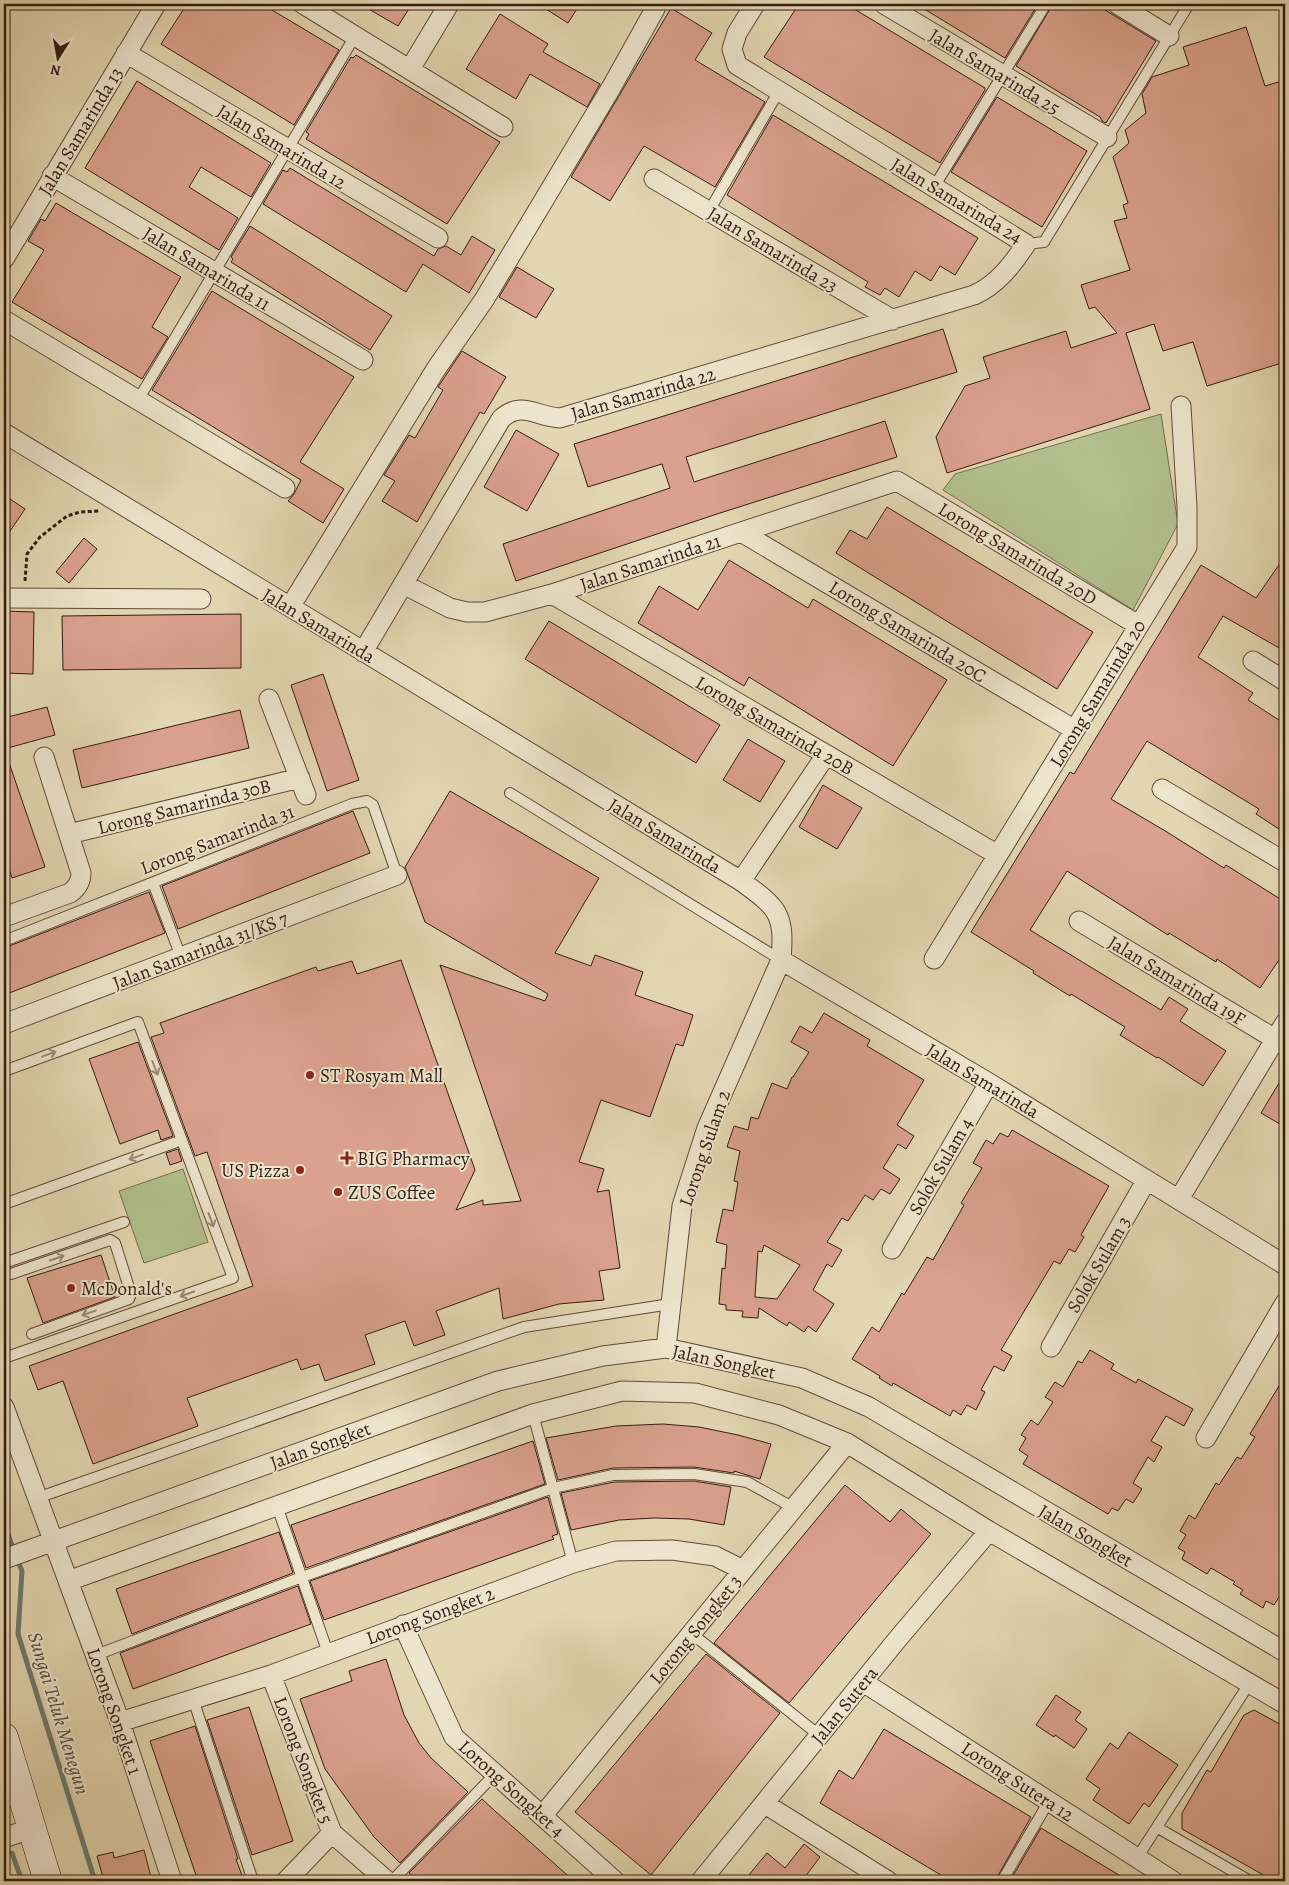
<svg xmlns="http://www.w3.org/2000/svg" width="1289" height="1885" viewBox="0 0 1289 1885" font-family="Alegreya,serif">
<style>
.green{fill:#b2bf8e;stroke:#746e50}
.lines{fill:none;stroke-linecap:round;stroke-linejoin:round}
.stream{stroke:#6f7a70;stroke-width:5}
.building{fill:#daa18d;stroke:#361c11;fill-rule:evenodd}
.service-casing{stroke:#614b39;stroke-width:12}
.minor-casing{stroke:#614b39;stroke-width:21}
.secondary-casing{stroke:#361c11;stroke-width:29}
.path{stroke:#361c11;stroke-width:3;stroke-dasharray:4 2.5;stroke-linecap:butt}
.service{stroke:#ede5cd;stroke-width:10}
.minor{stroke:#ede5cd;stroke-width:19}
.secondary{stroke:#ede5cd;stroke-width:28}
.oneway{stroke:#9b8b78}
.poi-dot{fill:#8f2418;stroke:#ede5cd;stroke-width:2}
.labels{text-anchor:middle;stroke-width:4;stroke-linejoin:round;paint-order:stroke}
.street-label{font-size:19px;fill:#361c11;stroke:#ede5cd}
.poi-label{font-size:19px;fill:#361c11;stroke:#ede5cd;text-anchor:start}
.water-label{font-size:20px;font-style:italic;fill:#524b40;stroke:#ede5cd}
</style>
<rect width="100%" height="100%" fill="#e3d7b2"/>
<filter id="stains"><feTurbulence type="fractalNoise" baseFrequency=".004" numOctaves="4"/><feColorMatrix values="0 0 0 0 .2 0 0 0 0 .09 0 0 0 0 .02 0 0 0 .5 -.17"/></filter>
<radialGradient id="worn" r=".72"><stop offset=".6" stop-color="#630" stop-opacity="0"/><stop offset="1" stop-color="#630" stop-opacity=".3"/></radialGradient>
<path class="green" d="M1161,414L1178,524L1133,610L943,490L955,474Z
M183,1169L208,1242L144,1263L119,1191Z"/>
<g class="lines">
<path class="stream" d="M4,1523L14,1551
M17,1559L22,1571L18,1634L95,1881
M12,1853L22,1881"/>
</g>
<path class="building" d="M187,4H262L339,50L294,125L161,44Z
M360,4H412L398,26Z
M538,4H580L568,23Z
M799,4H846L985,88V90L940,163L764,57Z
M916,4H1038L1005,58Z
M1053,4H1095L1156,41L1106,123L1102,121L1100,117L1016,66Z
M671,8L712,33L695,60L765,102L715,187L644,146L610,201L571,177Z
M500,14L548,44L543,52L600,84L587,107L530,74L516,99L466,69Z
M1246,27L1265,86L1285,80V362L1207,386L1193,342L1163,351L1154,324L1126,333L1150,409L947,473L936,437L965,386L990,378L983,357L1066,331L1071,348L1117,333L1095,307L1089,309L1081,285L1130,270L1114,221L1127,218L1123,205L1128,203L1113,157L1129,143L1125,130L1146,113L1142,94L1152,77L1189,65L1183,47Z
M356,55L500,142L447,224L306,139L309,134L306,132L351,57L353,58Z
M137,81L271,163L251,197L201,167L189,187L238,218L219,250L85,168Z
M997,97L1087,151L1042,227L951,172Z
M773,115L978,238L955,275L940,266L931,281L915,271L899,297L885,288L880,295L865,287L868,282L727,195Z
M290,168L434,256L438,249L446,246L461,255L472,236L495,250L469,293L423,264L406,292L263,204L283,170L287,172Z
M56,203L181,277L152,327L168,337L142,379L12,302L44,250L28,241L41,219L45,221Z
M250,226L392,316L370,350L231,262L233,259L231,257Z
M517,267L554,289L536,318L499,297Z
M212,291L354,377L300,462L344,489L323,523L288,501L294,494L301,480L152,390Z
M943,329L957,372L686,457L694,482L885,421L897,457L720,513L516,581L503,544L670,488L662,464L588,487L574,444Z
M462,351L506,377L484,414L480,412L417,522L382,501L395,481L384,475L409,435L415,438L443,390L438,387Z
M516,430L559,454L527,511L484,487Z
M4,495L25,509L4,540Z
M887,507L1093,632L1057,689L836,553L850,530L867,539Z
M84,538L97,549L69,583L56,572Z
M1285,556V641L1281,649L1223,616L1198,657L1253,693L1248,700L1285,724V833L1256,814L1259,809L1147,741L1111,799L1167,832L1224,868L1226,865L1285,902V948L1280,956L1281,957L1260,988L1217,959L1216,962L1169,933L1168,935L1067,871L1030,930L1161,1010L1169,997L1188,1009L1180,1021L1226,1051L1203,1086L1158,1057L1157,1058L1120,1035L1125,1027L1071,994L1070,996L1033,973L1034,971L971,932L1070,772L1074,774L1201,565L1256,598Z
M729,560L808,608L813,599L947,680L893,766L749,677L744,686L638,623L659,586L698,610Z
M4,611L34,612L33,674L4,673Z
M241,614V668L63,670L62,616Z
M549,621L720,725L696,763L525,659Z
M323,674L359,780L327,791L291,685Z
M47,707L55,735L4,749V718Z
M240,710L249,748L82,788L73,750Z
M748,739L785,761L760,802L723,780Z
M4,754H6L45,867L12,878L4,853Z
M823,785L862,808L837,849L799,827Z
M450,791L599,878L555,953L591,966L595,955L643,972L635,995L693,1015L683,1046L676,1044L650,1117L601,1100L579,1162L604,1169L597,1192L609,1190L620,1268L599,1271L604,1300L559,1304L503,1319L499,1288L436,1311L445,1335L414,1346L405,1321L365,1335L375,1364L325,1381L319,1364L301,1370L297,1359L187,1398L198,1426L93,1464L63,1381L38,1390L29,1366L253,1286L207,1152L195,1156L151,1037L164,1033L160,1023L316,967L318,971L352,961L357,974L401,960L475,1170L456,1210L483,1200V1205L521,1201L440,965L545,1001L548,994L425,922L405,867Z
M353,811L370,853L178,929L162,886Z
M149,892L165,933L4,995V948Z
M824,1013L870,1040L867,1046L924,1080L897,1125L914,1136L906,1149L898,1144L883,1168L900,1179L890,1194L881,1189L873,1200L865,1195L848,1221L842,1218L827,1242L842,1250L832,1267L827,1264L813,1290L834,1304L816,1332L808,1326L804,1332L789,1322L787,1326L759,1308L758,1318L742,1317L743,1311L726,1310V1305L719,1304L722,1268L725,1269L727,1245L716,1242L723,1209L733,1211L738,1182L734,1181L740,1151L727,1147L734,1126L748,1130L751,1117L758,1119L772,1083L787,1089L792,1077H793L809,1052L791,1042L800,1026L812,1033ZM764,1245L800,1265L777,1299L755,1297L758,1251L762,1252Z
M138,1042L173,1136L161,1140L158,1130L120,1144L89,1059Z
M1285,1073V1127L1261,1113Z
M1012,1130L1109,1186L1081,1235L1084,1237L1075,1252L1069,1249L1060,1264L1054,1261L1001,1350L1012,1356L1004,1371L994,1366L981,1390L985,1392L976,1410L967,1405L961,1415L953,1410L950,1416L893,1383L892,1386L879,1378L880,1376L852,1359L872,1327L879,1332L902,1293L904,1295L927,1257L933,1260L964,1205L961,1203L982,1168L973,1163L986,1140L993,1144L1000,1133L1008,1137Z
M178,1149L182,1161L170,1165L166,1153Z
M101,1255L115,1297L43,1323L27,1278Z
M1090,1350L1114,1364L1111,1369L1136,1383L1138,1379L1193,1409L1184,1426L1166,1416L1151,1441L1162,1447L1154,1462L1148,1457L1133,1483L1142,1489L1133,1503L1126,1499L1118,1511L1112,1508L1108,1514L1023,1464L1028,1456L1019,1450L1026,1438L1021,1435L1031,1420L1038,1425L1053,1402L1045,1397L1055,1382L1063,1387L1078,1361L1082,1363Z
M1285,1376V1596L1281,1594L1274,1605L1266,1601L1263,1608L1240,1594L1243,1590L1233,1584L1235,1582L1211,1568L1207,1574L1182,1559L1185,1552L1178,1548L1186,1535L1180,1531L1189,1515L1195,1519L1216,1483L1219,1485L1237,1457L1241,1459L1255,1437L1250,1434Z
M663,1424L699,1427L738,1435L771,1444L760,1479L734,1471V1473L694,1467L613,1468L558,1480L546,1438L616,1426Z
M533,1441L545,1484L306,1568L291,1525Z
M694,1481L731,1487L724,1525L689,1519L654,1518L619,1520L571,1530L561,1493L614,1482Z
M845,1485L890,1522L901,1509L931,1534L789,1703L714,1643Z
M548,1497L558,1534L552,1536L554,1539L324,1620L310,1581Z
M279,1532L293,1573L132,1634L116,1589Z
M298,1586L311,1624L133,1689L120,1653Z
M706,1654L780,1713L651,1875L575,1812Z
M386,1659L404,1715L419,1743L431,1758L468,1792L400,1863L374,1837L325,1769L300,1699L352,1681L349,1671Z
M1056,1695L1081,1712L1075,1720L1087,1729L1074,1748L1055,1735L1054,1737L1036,1725Z
M249,1707L293,1841L252,1855L207,1720Z
M1254,1710L1285,1727V1881H1274L1182,1829V1813L1207,1770L1211,1772L1244,1715Z
M195,1726L238,1859H236L244,1881H198L150,1741Z
M884,1729L1031,1817L995,1881H951L820,1803L839,1770L853,1779Z
M1129,1732L1178,1765L1149,1807L1144,1803L1129,1824L1093,1800L1100,1789L1086,1779L1110,1743L1118,1749Z
M482,1799L495,1811L574,1881H419L409,1873Z
M1041,1828L1069,1845L1129,1881H1010Z
M804,1844L820,1857L802,1881H744L767,1853L785,1868Z
M144,1850L152,1881H104L97,1856L113,1852L114,1858Z"/>
<g class="lines">
<defs>
<path id="service" d="M934,187L1046,4
M709,211L779,91
M1026,244L1044,242L1189,4
M138,400L355,36
M510,793L781,960
M153,883L181,957
M4,941L352,804L367,801L373,805L397,875
M4,1071L138,1022L233,1278L4,1358
M4,1204L182,1140
M7,1262L124,1222
M11,1274L110,1240L115,1243L131,1294L129,1299L32,1334
M533,1414L573,1563
M37,1498L524,1327L670,1304
M277,1506L328,1653
M691,1633L820,1736
M96,1655L302,1577L553,1488L613,1475L694,1474L747,1482L794,1508
M193,1699L253,1881
M1158,1828L1250,1881
M1137,1858L1249,1684
M392,1881L496,1773
M1002,1881L1049,1801"/>
<path id="minor" d="M303,4L503,127
M884,4L1107,137
M1117,4L1169,36
M126,53L438,238
M410,69L449,4
M52,176L363,360
M654,179L893,320
M4,259L156,4
M4,320L285,488
M4,433L741,881C778,908 785,913 781,960L989,1083L1285,1265
M741,532L1075,730
M403,584L450,608L467,612H485L552,594L897,481L1138,625
M552,594L998,855
M4,598L201,599
M290,607L436,369L484,300L611,88L655,9
M363,652L501,419C521,400 537,417 560,418L974,295C997,285 1013,264 1026,244L737,65L732,49L737,33L755,4
M1253,661L1285,681
M269,699L306,795
M1162,789L1285,862
M69,834L300,778
M741,881L826,755
M4,917L70,893C77,888 81,882 81,873L44,757
M1079,921L1285,1045
M934,959L1187,547V507L1181,406
M4,1024L397,875
M1179,1199L1285,1023
M892,1249L989,1083
M1051,1347L1146,1181
M666,1348L682,1206L707,1128L781,960
M4,1407L120,1722L172,1881
M1206,1438L1285,1303
M4,1559L498,1381L603,1356L666,1348L802,1378L869,1407L1285,1652
M68,1581L533,1414L622,1391L695,1393L779,1415L847,1443L989,1531L1285,1704
M403,1625L454,1737L615,1881
M271,1675L332,1833L387,1881
M863,1682L1173,1881
M120,1722L271,1675L573,1563L616,1551L672,1550L715,1556L743,1570
M765,1804L888,1881
M543,1815L847,1443
M4,1838L32,1828
M286,1881L332,1833
M701,1881L896,1641L989,1531"/>
<path id="secondary" d="M4,1737L48,1881"/>
</defs>
<use href="#service" class="service-casing"/>
<use href="#minor" class="minor-casing"/>
<use href="#secondary" class="secondary-casing"/>
<path class="path" d="M25,581L27,554L40,537L67,516L80,512L100,511"/>
<use href="#service" class="service"/>
<use href="#minor" class="minor"/>
<use href="#secondary" class="secondary"/>
</g>
<defs><path id="oneway-shaft" d="M-6 0H5M1.5-3L5.5 0L1.5 3" fill="none" stroke-width="1.6" stroke-linecap="round" stroke-linejoin="round" transform="scale(1.25)"/></defs>
<g class="oneway">
<use href="#oneway-shaft" transform="translate(49 1054) rotate(-20)"/>
<use href="#oneway-shaft" transform="translate(155 1068) rotate(69)"/>
<use href="#oneway-shaft" transform="translate(136 1157) rotate(160)"/>
<use href="#oneway-shaft" transform="translate(211 1220) rotate(70)"/>
<use href="#oneway-shaft" transform="translate(57 1258) rotate(-19)"/>
<use href="#oneway-shaft" transform="translate(187 1294) rotate(161)"/>
<use href="#oneway-shaft" transform="translate(89 1313) rotate(160)"/>
</g>
<g class="poi-dot">
<circle cx="310" cy="1075" r="5"/>
<path d="M344.5 1150.5h5v5h5v5h-5v5h-5v-5h-5v-5h5z"/>
<circle cx="300" cy="1170" r="5"/>
<circle cx="338" cy="1192" r="5"/>
<circle cx="71" cy="1288" r="5"/>
</g>
<g class="labels">
<g class="street-label">
<text transform="translate(995 71) rotate(31)" y="7">Jalan Samarinda 25</text>
<text transform="translate(80 131) rotate(-59)" y="7">Jalan Samarinda 13</text>
<text transform="translate(282 146) rotate(31)" y="7">Jalan Samarinda 12</text>
<text transform="translate(957 200) rotate(31)" y="7">Jalan Samarinda 24</text>
<text transform="translate(773 249) rotate(31)" y="7">Jalan Samarinda 23</text>
<text transform="translate(207 268) rotate(31)" y="7">Jalan Samarinda 11</text>
<text transform="translate(643 393) rotate(-16)" y="7">Jalan Samarinda 22</text>
<text transform="translate(1018 553) rotate(31)" y="7">Lorong Samarinda 20D</text>
<text transform="translate(650 562) rotate(-18)" y="7">Jalan Samarinda 21</text>
<text transform="translate(319 625) rotate(31)" y="7">Jalan Samarinda</text>
<text transform="translate(908 631) rotate(31)" y="7">Lorong Samarinda 20C</text>
<text transform="translate(1097 693) rotate(-59)" y="7">Lorong Samarinda 20</text>
<text transform="translate(775 725) rotate(30)" y="7">Lorong Samarinda 20B</text>
<text transform="translate(184 806) rotate(-14)" y="7">Lorong Samarinda 30B</text>
<text transform="translate(665 835) rotate(31)" y="7">Jalan Samarinda</text>
<text transform="translate(217 839) rotate(-21)" y="7">Lorong Samarinda 31</text>
<text transform="translate(200 950) rotate(-21)" y="7">Jalan Samarinda 31/KS 7</text>
<text transform="translate(1177 980) rotate(31)" y="7">Jalan Samarinda 19F</text>
<text transform="translate(983 1080) rotate(31)" y="7">Jalan Samarinda</text>
<text transform="translate(704 1148) rotate(-71)" y="7">Lorong Sulam 2</text>
<text transform="translate(940 1166) rotate(-60)" y="7">Solok Sulam 4</text>
<text transform="translate(1098 1264) rotate(-60)" y="7">Solok Sulam 3</text>
<text transform="translate(724 1361) rotate(12)" y="7">Jalan Songket</text>
<text transform="translate(320 1445) rotate(-20)" y="7">Jalan Songket</text>
<text transform="translate(1086 1535) rotate(30)" y="7">Jalan Songket</text>
<text transform="translate(430 1615) rotate(-20)" y="7">Lorong Songket 2</text>
<text transform="translate(695 1629) rotate(-51)" y="7">Lorong Songket 3</text>
<text transform="translate(844 1705) rotate(-51)" y="7">Jalan Sutera</text>
<text transform="translate(115 1711) rotate(71)" y="7">Lorong Songket 1</text>
<text transform="translate(304 1760) rotate(69)" y="7">Lorong Songket 5</text>
<text transform="translate(1018 1781) rotate(33)" y="7">Lorong Sutera 12</text>
<text transform="translate(512 1788) rotate(42)" y="7">Lorong Songket 4</text>
</g>
<g class="poi-label">
<text x="320" y="1082">ST Rosyam Mall</text>
<text x="357" y="1165">BIG Pharmacy</text>
<text x="290" y="1177" text-anchor="end">US Pizza</text>
<text x="348" y="1199">ZUS Coffee</text>
<text x="81" y="1295">McDonald's</text>
</g>
<g class="water-label">
<text transform="translate(59 1713) rotate(73)" y="7">Sungai Teluk Menegun</text>
</g>
</g>
<rect width="1289" height="1885" fill="none" stroke="#e3d7b2" stroke-width="20"/>
<rect x="5" y="5" width="1279" height="1875" fill="none" stroke="#361c11" stroke-width="2.5"/>
<rect x="10" y="10" width="1269" height="1865" fill="none" stroke="#361c11"/>
<g transform="translate(58 58) rotate(191)" stroke="#ede5cd" stroke-width="4" paint-order="stroke">
<path d="M0-4L9 19L0 12L-9 19Z" fill="#361c11"/>
<text y="-8" font-size="14" font-weight="bold" text-anchor="middle" fill="#361c11">N</text>
</g>
<rect width="100%" height="100%" filter="url(#stains)"/>
<rect width="100%" height="100%" fill="url(#worn)"/>
</svg>
